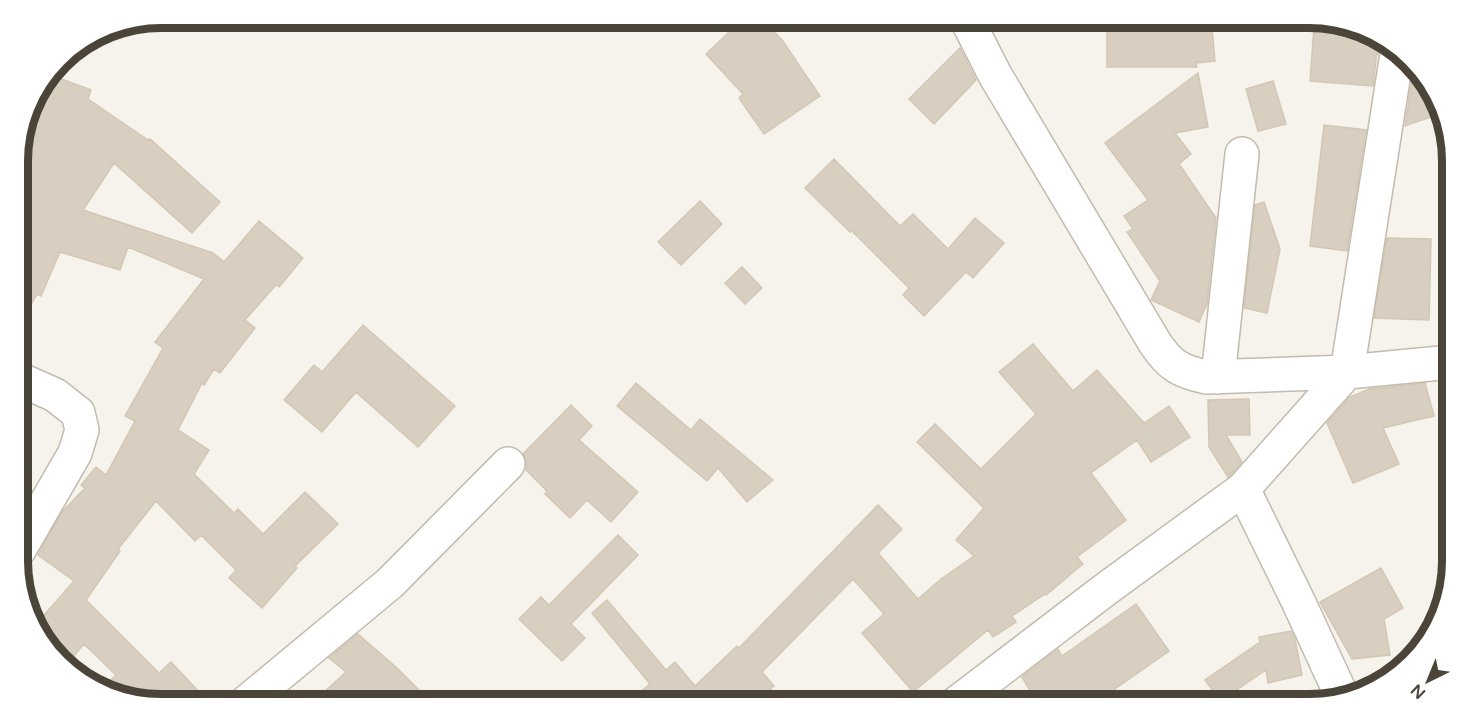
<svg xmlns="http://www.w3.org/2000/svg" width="1470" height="723" viewBox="0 0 1470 723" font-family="'Varela Round',sans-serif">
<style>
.building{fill:#d8cfc1;stroke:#d3c7b4;stroke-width:1.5}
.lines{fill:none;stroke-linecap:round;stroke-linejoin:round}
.minor-casing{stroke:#c2bbae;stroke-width:36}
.minor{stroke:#fff;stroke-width:33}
.rim{fill:none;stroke:#4b4439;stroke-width:8}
</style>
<rect width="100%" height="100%" fill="#f6f3ec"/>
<path class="building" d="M744,18H761L782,40L820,96L764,134L739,98L743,94L706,54Z
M1107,18H1157V21L1190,18H1211L1215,61L1196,63L1197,67H1107Z
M1314,27L1366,32L1372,33L1383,42L1378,54L1377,52L1373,86L1310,81Z
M960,48L976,80L934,124L909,99Z
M1414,67L1423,74L1439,114L1405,126Z
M1198,73L1208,127L1175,133L1191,154L1179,164L1216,218L1207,304L1199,322L1151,300L1160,281L1127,232L1133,229L1124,216L1148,200L1105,143Z
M51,75L91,90L88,99L148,140L150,139L220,202L192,233L114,163L83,210L213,253L224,262L259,221L303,258L279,287L276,285L245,320L255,328L220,373L214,369L204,385L202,383L178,430L209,450L194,474L234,513L238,509L263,534L305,492L338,524L295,566L297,568L262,608L229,578L236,570L201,535L195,541L156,501L118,549L120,551L86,600L159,673L171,662L201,694L191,705H162L100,691L116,675L84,644L74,656L39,627L37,623L74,581L38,555L62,512L85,488L81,485L96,467L106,475L135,421L125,416L163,348L155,342L204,279L128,247L120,270L60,252L41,296L37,294L19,326L18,157L36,134L24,130L33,98Z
M1273,81L1286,124L1258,131L1246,89Z
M1324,125L1366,130L1347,251L1310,246Z
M834,159L900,226L913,214L948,249L975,218L1004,243L973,278L966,272L924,316L903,295L909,288L851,230L850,232L805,188Z
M700,201L722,224L681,265L658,242Z
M1264,202L1280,249L1267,313L1244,308L1255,205Z
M1387,238L1431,239L1429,320L1374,318Z
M742,267L762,288L745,304L725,283Z
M363,325L455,406L418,447L356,392L322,432L284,400L314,365L322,372Z
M1033,344L1073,391L1097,370L1144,423L1169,406L1190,437L1151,462L1137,440L1091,473L1126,520L1077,557L1083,564L1046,595L1045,594L1012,616L1016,622L993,637L988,630L913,692L862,633L884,614L853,579L762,672L774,686L754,705H625L650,684L592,613L607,600L666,670L675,662L695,686L737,646L739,648L878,505L902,529L878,553L918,599L941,579L974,556L956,540L984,508L917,442L935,424L981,469L1036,414L999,372Z
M636,383L691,430L700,419L773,480L747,502L718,468L707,481L617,406Z
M1425,383L1434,416L1383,428L1399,464L1353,483L1327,423L1350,397L1369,389Z
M1249,399L1250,435H1226L1242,462L1228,477L1209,447L1208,400Z
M571,405L592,426L579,440L638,492L611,522L587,500L570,518L545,494L547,491L526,470V460L523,454Z
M618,535L638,555L571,624L585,638L562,661L519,619L541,597L549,605Z
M1381,568L1403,608L1384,619L1390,655L1352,659L1320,602Z
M1136,604L1169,651L1092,705H1038L1022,677L1058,649L1062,656Z
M1291,631L1295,639L1302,675L1268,683L1266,670L1220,701L1205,680L1260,642L1259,637Z
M358,634L397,668L434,705H310L346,672L329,658Z"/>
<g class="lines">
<defs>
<path id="minor" d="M966,18L995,75L1155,343C1170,366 1180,371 1206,377L1347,372L1451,362
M1218,377L1242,154
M19,379L55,395L78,413L82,430L75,453L19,550
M1243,489L1299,603L1340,692L1343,696
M243,705L390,583L508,464
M954,705L1106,589L1243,489L1347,372L1397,54"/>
</defs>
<use href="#minor" class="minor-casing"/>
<use href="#minor" class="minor"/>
</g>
<path d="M0 0H1470V723H0ZM161 28H1309A133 133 0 0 1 1442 161V561A133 133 0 0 1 1309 694H161A133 133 0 0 1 28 561V161A133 133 0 0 1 161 28Z" fill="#fff" fill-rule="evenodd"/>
<path class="rim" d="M161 28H1309A133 133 0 0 1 1442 161V561A133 133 0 0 1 1309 694H161A133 133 0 0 1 28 561V161A133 133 0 0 1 161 28Z"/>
<g transform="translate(1428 681) rotate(223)" stroke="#ffffff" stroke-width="4.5" paint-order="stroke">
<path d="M0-4.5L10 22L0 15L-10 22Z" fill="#4b4439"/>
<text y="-9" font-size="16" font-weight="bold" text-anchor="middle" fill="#4b4439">N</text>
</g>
</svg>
